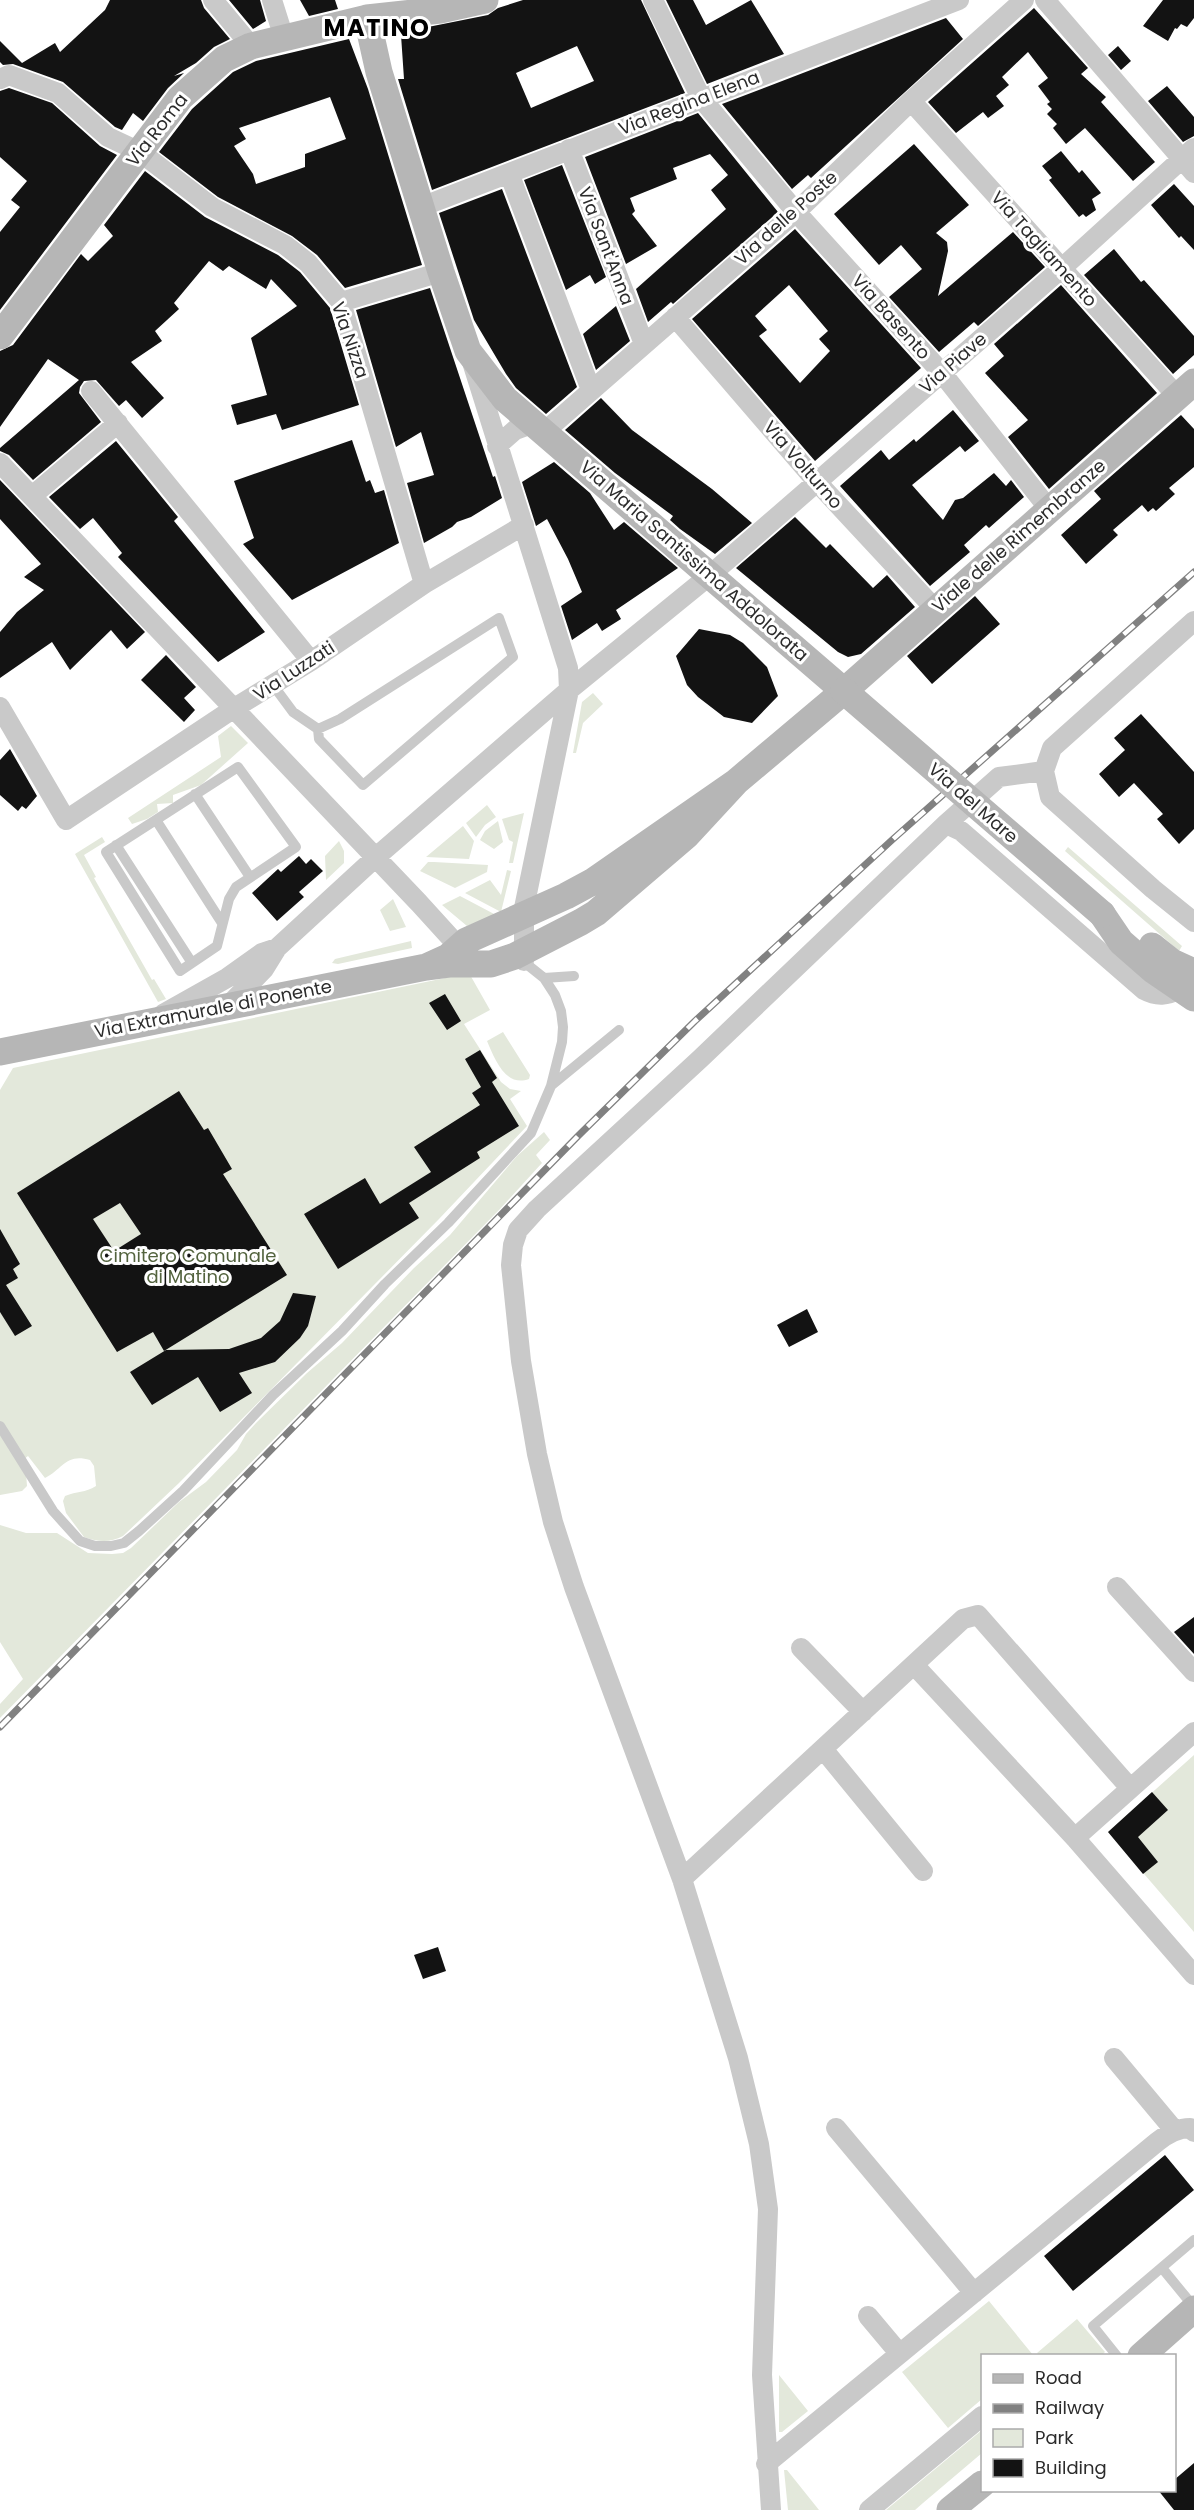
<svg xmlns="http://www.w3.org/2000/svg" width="1194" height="2510" viewBox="0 0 1194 2510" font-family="Poppins,sans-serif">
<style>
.green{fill:#e3e8db}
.building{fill:#131313;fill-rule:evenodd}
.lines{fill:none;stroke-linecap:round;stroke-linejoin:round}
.lane{stroke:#c9c9c9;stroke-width:10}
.street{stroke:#c9c9c9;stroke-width:20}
.secondary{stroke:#b6b6b6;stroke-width:27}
.rail-casing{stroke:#818181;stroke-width:7}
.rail{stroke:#fff;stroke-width:4.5;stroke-dasharray:14;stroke-linecap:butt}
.secondary-bridge{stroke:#b6b6b6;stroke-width:27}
.labels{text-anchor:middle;stroke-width:6;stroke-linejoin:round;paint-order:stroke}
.street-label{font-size:18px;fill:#2c2c2c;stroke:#fff}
.park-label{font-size:18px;fill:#53633e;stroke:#fff}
.district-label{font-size:24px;font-weight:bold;letter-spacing:1.5px;fill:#000;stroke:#fff}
</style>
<rect width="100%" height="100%" fill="#fff"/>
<path class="green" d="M593,693L603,704L583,723L576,753H573L582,702Z
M231,726L248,743L201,785L173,795V803L157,804L158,812L147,819L132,824L128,818L221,757L218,736Z
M487,805L496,817L485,825L476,837L466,823Z
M524,813L513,863H509L513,842L509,840L502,819Z
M498,821L503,842L494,849L480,840L485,831Z
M463,826L474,841L469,859L426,857Z
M102,837L105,842L84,855L96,877L94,878L152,980L154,979L166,999L158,1002L75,854Z
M339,841L344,851V863L326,880L325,856Z
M1068,847L1182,946L1179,951L1065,851Z
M428,862H434L488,865L487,872L455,888L420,871Z
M507,870L511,871L501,912L465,893L490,880L501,895Z
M460,896L496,915L467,926L442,905Z
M393,899L406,927L390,931L380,910Z
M411,941L412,948L338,964L332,963L335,959Z
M469,973L490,1010L464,1024L501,1082L510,1089L521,1091L510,1099L527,1126L439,1219L179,1483L123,1536C110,1543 98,1542 84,1537L66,1513L63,1501L65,1496C77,1491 85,1493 96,1486L94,1466L90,1460C66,1453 63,1469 45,1478L28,1456L19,1463L26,1472L27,1486L22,1491L0,1495V1090L13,1068Z
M503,1032L530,1075L529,1079C505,1088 494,1057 487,1041Z
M544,1132L550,1140L536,1155L542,1163L500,1209L0,1718V1704L23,1679L0,1642V1525L26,1533H57L88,1553L112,1554L123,1553L131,1548L179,1502L206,1482L237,1450L246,1434L256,1423L307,1373L342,1343L414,1268L450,1235L517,1156Z
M1194,1755V1932L1108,1832Z
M989,2301L1033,2355L982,2356V2399L948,2428L902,2372Z
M1077,2319L1105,2352L1101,2356L1039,2355L1037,2353Z
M779,2375L808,2411L782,2432H779Z
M982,2430V2453L923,2503L915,2510H886Z
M784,2470H787L819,2510H788Z"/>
<path class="building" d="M110,0H201L204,8L230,39L214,47L196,63L174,76L184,73L168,88L143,121L133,113L122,130L115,127L63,82L13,64L3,65L0,62V41L22,63L55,43L60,52L105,10Z
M229,0H260L266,21L253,29Z
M300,0H335L338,9L309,16Z
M523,0H641L685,93L432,190L398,79H404L401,35L428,27L488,15L498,8ZM577,46L594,81L531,108L516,73Z
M666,0H693L706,25L751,0L784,54L707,84Z
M1163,0H1194V18L1187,27L1181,24L1177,29L1175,28L1168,41L1143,26Z
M1034,8L1088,68L1081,74L1106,97L1101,102L1155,162L1133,181L1085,128L1066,144L1053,128L1057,124L1047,114L1052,109L1047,104L1050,102L1038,86L1048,78L1028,52L1002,77L1009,85L996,96L1004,106L988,118L983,112L956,133L928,102Z
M946,18L963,39L811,178L808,175L792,189L722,104Z
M349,39L368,89L422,265L345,288L317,255L292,236L218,197L159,152L192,109L233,72L256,61ZM330,97L346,139L305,154V167L256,184L253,174L234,146L246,139L239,128Z
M1118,46L1131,61L1121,70L1108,55Z
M1167,86L1194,117V136L1183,142L1148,101Z
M9,88L52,103L100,146L117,155L0,310V232L20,207L11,200L27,181L0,157V91Z
M698,113L778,212L673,304L671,302L648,322L636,289L726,209L711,190L728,175L710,154L673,168L677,179L630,198L635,211L632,214L657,246L626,264L585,157Z
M914,144L969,205L936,233L947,242L948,251L938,296L1013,232L1045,267L978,326L974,322L939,352L889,297L922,269L901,245L879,265L834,214Z
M1061,151L1079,173L1082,170L1101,193L1092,199L1096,210L1086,217L1083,214L1079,217L1049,180L1052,178L1042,166Z
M562,165L606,277L595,284L590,275L566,290L524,180Z
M145,171L205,217L278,255L300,272L330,308L359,405L282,430L276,414L237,425L231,405L267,395L251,338L297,306L271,279L266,289L229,266L223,271L209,261L174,303L179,309L155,331L162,341L131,362L164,398L142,418L126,400L119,406L96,380L84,381L80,387L79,393L101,422L33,480L9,455L0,451V448L79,380L48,359L0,427V351L13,345L81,254L88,261L113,236L104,225Z
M1174,184L1194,206V250L1181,236L1179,238L1151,205Z
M502,189L577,387L546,414L516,388L506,374L474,320L439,213Z
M795,229L921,368L815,461L692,319ZM789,285L828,331L819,339L830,351L800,383L759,336L767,330L755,316Z
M1114,249L1141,282L1144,280L1194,336V355L1173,374L1084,275Z
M1061,285L1157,393L1049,489L1008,437L1028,420L985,373L1004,356L994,344Z
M430,288L493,477L495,476L502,498L471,517L457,522L452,527L424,543L407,483L434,475L421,432L396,447L356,310Z
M616,306L630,341L596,370L583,334Z
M601,398L632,430L712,489L752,523L715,554L680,529L670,520L673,516L615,473L565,430Z
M953,410L979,441L965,452L960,446L912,485L943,520L955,500L963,498L994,473L1006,486L1011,480L1024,497L989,528L986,525L964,545L970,552L930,586L840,486L881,450L889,460L914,439L916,442Z
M1181,415L1194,429V467L1169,488L1175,494L1156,511L1153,508L1148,512L1142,505L1113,530L1118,535L1086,564L1061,535L1101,499L1094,491Z
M352,440L366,482L370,480L375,493L384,490L399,543L292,600L243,544L254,538L234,481Z
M116,441L178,517L174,521L265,632L218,662L118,557L122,553L93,518L80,529L49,497Z
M554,462L590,493L614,530L624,522L678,568L616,610L621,619L602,631L597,623L572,640L561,606L582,592L568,559L547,519L536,526L522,482Z
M0,480L145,632L127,649L111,630L70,670L52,642L0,678V632L17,612L44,590L24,577L41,564L0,519Z
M795,517L826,548L830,544L873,588L887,575L915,607L861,654L848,657L838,652L736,568Z
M975,596L1000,624L932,684L907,656Z
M699,629L730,635L743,643L767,667L778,696L752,723L724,717L698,697L687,685L676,656Z
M166,655L196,687L184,698L195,710L184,722L141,680Z
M1141,714L1194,772V829L1179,844L1157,819L1163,814L1134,783L1119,797L1099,774L1125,750L1114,738Z
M10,749L37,796L26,809L22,806L18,811L0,795V760Z
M299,856L306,864L311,859L323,871L299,892L304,897L277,921L252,893L278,869L281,872Z
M445,994L461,1021L447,1030L429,1003Z
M480,1050L497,1078L492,1082L519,1126L477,1152L480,1158L409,1203L419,1218L338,1269L304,1214L365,1178L380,1204L431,1172L414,1147L480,1105L472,1093L481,1087L465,1059Z
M179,1091L204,1130L208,1128L232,1169L223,1174L287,1275L164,1351L153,1332L117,1352L17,1193ZM120,1203L141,1234L114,1251L93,1219Z
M0,1229L20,1264L13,1269L18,1278L6,1285L32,1326L15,1336L0,1312Z
M293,1293L316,1296L308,1326L300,1338L275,1362L239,1373L252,1393L220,1412L198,1377L152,1405L130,1372L166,1350L229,1349L261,1338L280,1321Z
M807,1309L818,1332L789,1347L777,1325Z
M1194,1617V1654L1174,1632Z
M1152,1792L1168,1810L1138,1837L1158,1862L1143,1874L1108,1832Z
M438,1947L446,1971L423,1979L414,1955Z
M1165,2155L1194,2190L1073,2291L1044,2256Z
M1194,2463V2510H1174L1158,2490H1174V2480Z"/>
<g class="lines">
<path class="lane" d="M273,685L293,712L318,729L340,719L499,618L513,657L363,785L319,739L318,729
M238,767L296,847L236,887L229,899L217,946L180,971L106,852Z
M195,794L250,877
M156,820L222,923
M116,845L192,963
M544,978L574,976
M552,1085L619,1030
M0,1426L53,1511L80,1541L95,1546H111L124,1543L139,1531L183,1491L273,1395L342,1331L385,1284L448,1223L531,1133L551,1086L562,1042L563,1027L561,1011L555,995L544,978L524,962H519
M1162,2268L1194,2307
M1117,2356L1093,2326L1194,2240"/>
<path class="street" d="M213,0L251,46
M272,0L284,38
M653,0L701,98L796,212L942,373L1049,509
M1045,0L1194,173
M0,79L9,75L58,93L108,137L140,152L212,207L285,245L308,263L341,302L424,584
M911,101L1177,396
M569,149L644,344
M509,173L591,390
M421,207L959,0
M341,302L441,272
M675,317L817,482L936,610
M472,362L568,668L569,690L524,908V961
M91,391L311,661
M544,432L796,212L911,101L1024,0
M497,446L515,430L534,423
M0,463L419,903L459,947L463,957
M32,496L118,423
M1194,621L1052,748L1044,771L1050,797L1153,889L1194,922
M0,707L66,820L236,707L311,661L424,584L524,525
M946,824L961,831L1144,990C1157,997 1167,996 1180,989
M230,1004L264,969L277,948L376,857L569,690L709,576L817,482L1062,268L1194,148
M163,1014L227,978L262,953L277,948
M1117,1587L1194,1672
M801,1648L863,1712
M915,1666L1075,1838L1194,1975
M823,1749L923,1871
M1075,1838L1194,1732
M682,1879L963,1619L978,1615L1130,1788
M1114,2058L1175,2131
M836,2128L974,2293
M868,2316L899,2353
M766,2464L1157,2142C1167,2134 1177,2128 1190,2128L1194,2132
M771,2510L762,2375L768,2209L759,2144L738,2058L682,1879L574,1587L553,1522L537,1454L521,1361L511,1265L513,1245L518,1230L537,1209L700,1059L946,824L999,777L1044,771
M869,2510L982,2416"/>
<path class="secondary" d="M367,18L379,72L441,272L468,351L505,399L844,691
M0,336L180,98L224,59L251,46L367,18L440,10L485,0
M736,782L844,691L1194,382
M1102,914L1121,942L1153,970L1194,998
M1152,946L1172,962L1194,972
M0,1052L426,967L449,964H491L515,956L581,922L596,913L686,836L736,782L592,882L566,896L466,941L448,957L426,967
M1141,2356L1194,2309
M950,2510L982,2484"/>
<defs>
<path id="rail" d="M0,1727L579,1135L695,1021L892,840L1194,572"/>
</defs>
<use href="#rail" class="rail-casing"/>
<use href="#rail" class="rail"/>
<path class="secondary-bridge" d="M844,691L1102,914"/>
</g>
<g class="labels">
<g class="street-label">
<text transform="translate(689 103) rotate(-21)" y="6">Via Regina Elena</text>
<text transform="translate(157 130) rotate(-52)" y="6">Via Roma</text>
<text transform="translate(786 218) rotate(-42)" y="6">Via delle Poste</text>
<text transform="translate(606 246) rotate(69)" y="6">Via Sant'Anna</text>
<text transform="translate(1044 249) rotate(48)" y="6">Via Tagliamento</text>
<text transform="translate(891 317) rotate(48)" y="6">Via Basento</text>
<text transform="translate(350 340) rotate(71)" y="6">Via Nizza</text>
<text transform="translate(953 363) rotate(-41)" y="6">Via Piave</text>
<text transform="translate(803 465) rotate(49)" y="6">Via Volturno</text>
<text transform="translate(1019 536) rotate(-41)" y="6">Viale delle Rimembranze</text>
<text transform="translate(694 561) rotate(41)" y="6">Via Maria Santissima Addolorata</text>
<text transform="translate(294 671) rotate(-33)" y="6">Via Luzzati</text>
<text transform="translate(973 803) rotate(41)" y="6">Via del Mare</text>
<text transform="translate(213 1009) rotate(-11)" y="6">Via Extramurale di Ponente</text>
</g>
<g class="park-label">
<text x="188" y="1262">Cimitero Comunale<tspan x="188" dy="21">di Matino</tspan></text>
</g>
<g class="district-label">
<text x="377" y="36">MATINO</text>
</g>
</g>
<rect x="981" y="2354" width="195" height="138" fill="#ffffff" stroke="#ababab" stroke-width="1.5"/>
<rect x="993" y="2374" width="30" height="9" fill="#b6b6b6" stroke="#ababab" stroke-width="1.5"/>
<text x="1035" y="2384" font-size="18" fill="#2c2c2c">Road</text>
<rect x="993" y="2404" width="30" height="9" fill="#818181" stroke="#ababab" stroke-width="1.5"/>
<text x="1035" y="2414" font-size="18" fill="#2c2c2c">Railway</text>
<rect x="993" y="2429" width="30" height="18" fill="#e3e8db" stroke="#ababab" stroke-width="1.5"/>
<text x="1035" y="2444" font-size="18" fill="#2c2c2c">Park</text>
<rect x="993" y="2459" width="30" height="18" fill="#131313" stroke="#ababab" stroke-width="1.5"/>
<text x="1035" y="2474" font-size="18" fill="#2c2c2c">Building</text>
</svg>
